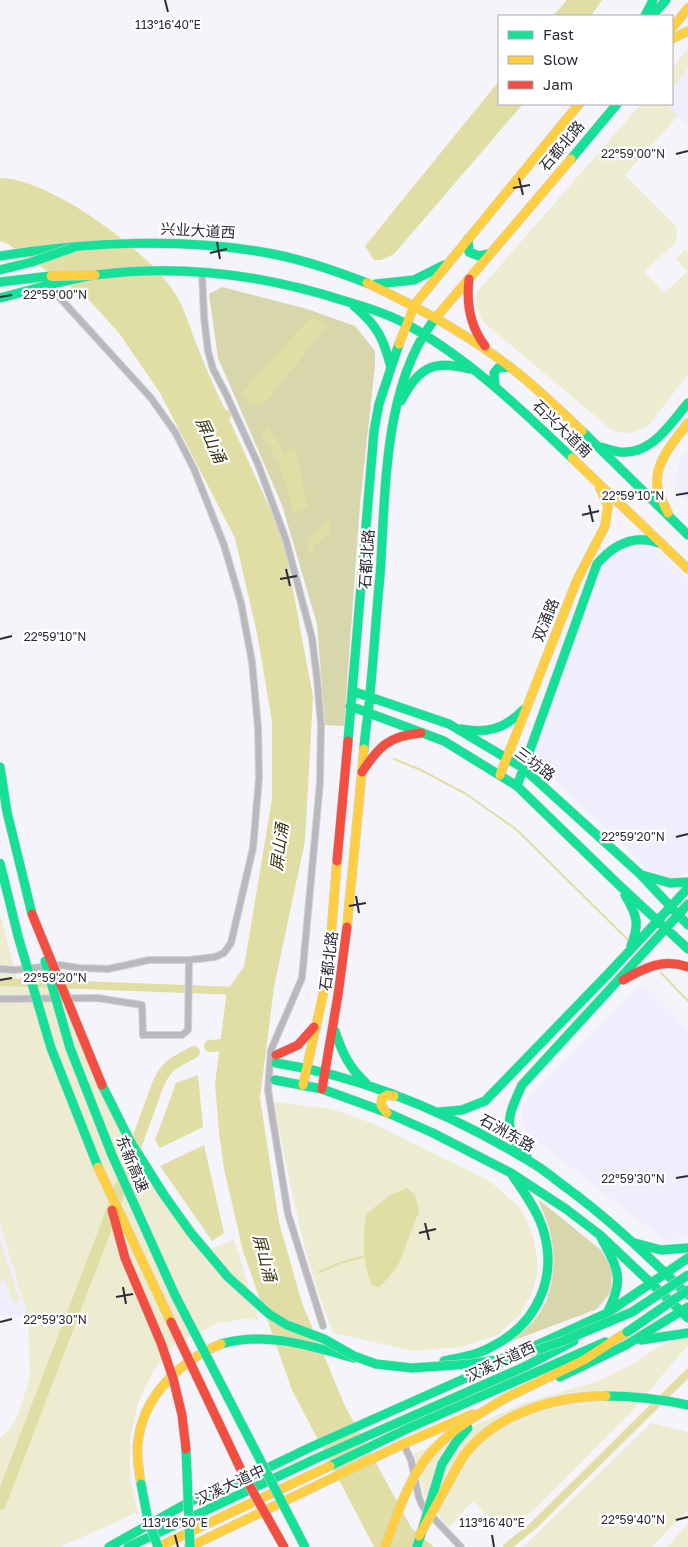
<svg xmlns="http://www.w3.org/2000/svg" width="688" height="1547" viewBox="0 0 688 1547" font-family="'Golos Text','Noto Sans SC',sans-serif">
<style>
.built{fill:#f0edfc}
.green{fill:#eeecd0}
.forest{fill:#d8d6ab}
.water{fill:#e0dea5}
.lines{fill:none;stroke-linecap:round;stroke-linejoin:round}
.stream{stroke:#e0dea5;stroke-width:2}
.canal{stroke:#e0dea5;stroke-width:8}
.river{stroke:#e0dea5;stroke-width:12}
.street-casing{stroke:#d2d1d6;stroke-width:8}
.fast-casing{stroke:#d2d1d6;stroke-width:10}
.slow-casing{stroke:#d2d1d6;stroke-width:10}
.jam-casing{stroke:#d2d1d6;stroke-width:10}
.street{stroke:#b9b8bc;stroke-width:6}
.fast{stroke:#16e098;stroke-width:9}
.slow{stroke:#ffcf43;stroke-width:9}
.jam{stroke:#f24e42;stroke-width:9}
.fast-bridge-casing{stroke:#d2d1d6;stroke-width:10;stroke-linecap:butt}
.slow-bridge-casing{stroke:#d2d1d6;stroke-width:10;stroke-linecap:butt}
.jam-bridge-casing{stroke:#d2d1d6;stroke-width:10;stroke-linecap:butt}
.fast-bridge{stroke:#16e098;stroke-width:9}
.slow-bridge{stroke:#ffcf43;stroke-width:9}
.jam-bridge{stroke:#f24e42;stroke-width:9}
.ticks{fill:none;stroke:#2d2b36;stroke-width:2}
.labels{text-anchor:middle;stroke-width:4.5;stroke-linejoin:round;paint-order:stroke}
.street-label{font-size:15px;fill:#2d2b36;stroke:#fff}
.water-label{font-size:16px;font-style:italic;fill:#373511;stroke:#fff}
.ticks-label{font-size:12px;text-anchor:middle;fill:#2d2b36;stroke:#fff;stroke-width:4.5;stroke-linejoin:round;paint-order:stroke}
</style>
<rect width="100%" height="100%" fill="#f5f4fa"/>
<path class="built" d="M688,68V126L666,104H672V90Z
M688,449V503L676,487V475L681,458Z
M635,547H647L657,550L688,580V873L676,878L662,877L651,872L540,765L536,759V749L605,563L619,553Z
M643,983L688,1029V1237L677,1239L665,1240L527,1134L523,1119L522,1105Z
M0,1224L28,1316L0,1315Z"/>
<path class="green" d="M688,48V68L672,90V69Z
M641,104H666L678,116L625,175L677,227L676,242L644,272L665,292L687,272L676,259L685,249L688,253V374L649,425L638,431L627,433L613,431L482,321L476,305L477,292Z
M0,914L17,979L63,974C84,1029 104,1084 132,1136C154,1176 183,1213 211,1249L234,1239L259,1320L246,1319L218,1323L173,1346L154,1370L138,1403L130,1438V1478L138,1512L60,1547H0V1438L11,1427L18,1415L30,1377L28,1316L0,1224Z
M274,1102L332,1109L372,1123L491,1182L520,1208L526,1219L533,1237L537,1258V1274L532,1293L520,1314L498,1335L461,1347L413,1351L333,1333C303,1258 289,1180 274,1102Z
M0,1238L20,1301L13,1304L4,1277L0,1285Z
M681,1338H688V1345L633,1410L533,1511L501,1530L473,1501L449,1527L426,1502L414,1454L521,1404L601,1380L633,1364L658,1347Z
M651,1423L688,1432V1510L652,1547H523Z
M688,1524V1547H667Z"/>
<path class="forest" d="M222,287L307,309L355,326L375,351V365L360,503L344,726L325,725L317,624L282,505L218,358L209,294Z
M538,1199L602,1251L612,1271L611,1292L597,1309L512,1341C520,1333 530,1326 537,1317C556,1292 557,1253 548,1224C545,1215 541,1207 538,1199Z"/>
<path class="water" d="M567,0H602L591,16H553Z
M499,81V104H523L394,254L381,260H374L365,246Z
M0,178C49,178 145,249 172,289C183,304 189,324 195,341C205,365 214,388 226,411L230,408L233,415L229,419L283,537L313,697L305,841L274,987L260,1098L279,1222L302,1303L345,1406L412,1529L434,1547H374L292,1390L243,1251L224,1169L219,1133L215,1084L227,990L244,967L272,799V722L257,633L235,538L160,393L119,333L88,299L8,244L0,241Z
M312,316L328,325L265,403L250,405L242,392Z
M269,427L284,453L295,447L308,507L294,513L280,466L261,433Z
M330,518L329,534L315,546L311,556L306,540Z
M198,1075L203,1127L160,1148L155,1140L176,1083Z
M204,1145L224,1233L212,1241L160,1166Z
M407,1188L415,1195L419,1211L400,1261L394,1271L380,1287L372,1286C362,1264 363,1237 366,1214L390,1195Z"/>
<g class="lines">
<path class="stream" d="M394,759L421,770L466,794L517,830L627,939
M661,973L688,1001
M319,1272L340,1263L365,1256"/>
<path class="canal" d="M0,982L238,991
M507,1547L534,1525L688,1373"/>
<path class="river" d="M210,1046L237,1044
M0,1504L105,1230L157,1087C166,1064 174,1063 194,1052"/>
<defs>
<path id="street" d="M202,272L204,317L208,351L213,369L226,394L258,464L286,540L312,638L317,678L321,725L320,782L302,978L271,1050L268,1090L288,1214L323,1326
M0,969L15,970L60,965L79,968L108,969L149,960H189L215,957L224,953L231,943L253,848L259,778L258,728L252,662L241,603L224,545L194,469L175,432L151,398L49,286
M0,999L97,998L142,1005L143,1035H182L188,1030L189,960
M404,1445L411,1460L419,1498L423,1507L461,1547"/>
<path id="fast" d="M645,16L653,0
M652,16L666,0
M571,159L617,104
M468,239L469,252L479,256L489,254
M0,256C86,242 186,237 273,254C305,260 336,271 367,283
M0,270L32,262
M0,282L51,276
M376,284L414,280L444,265
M0,298C32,290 63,280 95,275C179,264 265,275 345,301C366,307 389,314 408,325C470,360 521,409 572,458
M354,306C377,325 384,339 391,368
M495,385L494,373L498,368L510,367
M401,401C418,368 433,359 469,369
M582,431L688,535
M597,446C605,448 612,451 620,452C652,455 670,424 688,403
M352,691L449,724L523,768L640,874L688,925
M350,706L444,741L517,786L620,886L688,949
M461,729C486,734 505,729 523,710
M348,741L374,431L379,404L399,344
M364,749C365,730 369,712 370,693C374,654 376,615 380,576C386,494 382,380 439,314
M0,767L7,812L32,914
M517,786L597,564C614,544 634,534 659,543
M642,875L670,883L688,882
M625,895C637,915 640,924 631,946
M335,1031C342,1052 349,1068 366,1083
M276,1063C366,1077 451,1114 529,1161C540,1167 550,1175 560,1183C606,1216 647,1255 688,1295
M275,1080L322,1089L388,1113L433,1133L511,1173L566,1209L600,1235L688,1318
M439,1112L462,1110L485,1101L609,973L688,888
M527,1157C502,1128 507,1118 522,1085L688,904
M600,1235C617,1269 626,1277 607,1313
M635,1243L661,1250L688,1248
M641,1340L688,1333
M221,1344C265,1331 311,1346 354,1358
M537,1345L607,1313L688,1258
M444,1361C460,1358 477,1355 491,1347C538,1324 559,1276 542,1226C535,1206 522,1190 511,1173
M560,1377L626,1345L688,1307
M330,1466L409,1428L605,1342
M109,1547L191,1501L251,1476L311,1447L504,1361
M128,1547L315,1459L524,1367L574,1341"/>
<path id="slow" d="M672,28L688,8
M672,39L688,31
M367,283C418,307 469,335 514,370C538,389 560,410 582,431
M439,314L571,159
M399,344L415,304L579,104
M572,458L688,569
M668,513C664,504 657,493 657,483C656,460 675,440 688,423
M500,775L577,580L605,526L608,506L600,488
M347,927L364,749
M303,1085L323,995L331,936L337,861
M387,1113L381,1105L382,1098L387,1095L394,1096
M504,1399L584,1360L627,1332
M141,1484C139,1470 136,1456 138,1442C143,1396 180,1361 221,1344
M158,1547L330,1466
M189,1547L401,1445L473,1414"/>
<path id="jam" d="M469,279C466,304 470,326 485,346
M362,772C379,746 389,736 421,733
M337,861L348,741
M623,980C644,968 663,958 688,967
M276,1055L298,1045L314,1027
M322,1089L338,995L347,927"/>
</defs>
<use href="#street" class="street-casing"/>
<use href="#fast" class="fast-casing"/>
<use href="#slow" class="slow-casing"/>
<use href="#jam" class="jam-casing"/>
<use href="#street" class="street"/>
<use href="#fast" class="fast"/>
<use href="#slow" class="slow"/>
<use href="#jam" class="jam"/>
<defs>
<path id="fast-bridge" d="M32,262L72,248
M0,863L18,936L51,1048L98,1167
M45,961L70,1048L112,1155L175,1295L305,1547
M102,1085L130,1141L164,1195L191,1233L228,1277L269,1314L287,1325L324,1339L354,1356L376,1364L412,1368L470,1364L496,1360L540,1349L563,1341L632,1312
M632,1312L688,1275
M627,1332L688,1290
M606,1396C634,1396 660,1399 688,1405
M186,1449L190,1547
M141,1484L148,1520L158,1547
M417,1547L442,1464L456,1442L468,1428"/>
<path id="slow-bridge" d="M51,276L95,275
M98,1167L171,1322
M419,1536L461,1460C491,1415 553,1396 606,1396
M385,1547C398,1512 410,1472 438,1445C457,1426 481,1413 504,1399"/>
<path id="jam-bridge" d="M32,914L102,1085
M112,1210L125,1258L161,1343L173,1378L182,1415L186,1449
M171,1322L242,1472L284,1547"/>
</defs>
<use href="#fast-bridge" class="fast-bridge-casing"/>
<use href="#slow-bridge" class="slow-bridge-casing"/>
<use href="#jam-bridge" class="jam-bridge-casing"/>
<use href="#fast-bridge" class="fast-bridge"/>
<use href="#slow-bridge" class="slow-bridge"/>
<use href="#jam-bridge" class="jam-bridge"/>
</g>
<path class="ticks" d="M165,0L168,12M676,154L688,151M519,178L523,195M513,188L530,185M217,242L220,259M210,253L227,249M0,297L12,295M676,495L688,493M589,505L593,522M582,515L599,511M286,569L290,586M280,579L297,576M0,639L12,636M676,837L688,834M356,896L359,913M349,906L366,903M0,980L12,978M676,1178L688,1176M425,1223L429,1240M419,1233L436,1229M123,1287L126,1304M116,1297L133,1294M0,1322L12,1319M676,1520L688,1517M175,1535L178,1547M492,1535L494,1547"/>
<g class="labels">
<g class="street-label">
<text transform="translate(562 146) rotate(-50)" y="5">石都北路</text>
<text transform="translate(198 231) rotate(3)" y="5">兴业大道西</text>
<text transform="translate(562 429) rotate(44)" y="5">石兴大道南</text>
<text transform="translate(367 559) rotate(-86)" y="5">石都北路</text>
<text transform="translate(546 620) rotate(-68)" y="5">双涌路</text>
<text transform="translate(535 764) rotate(36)" y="5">三坊路</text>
<text transform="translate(329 961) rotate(-83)" y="5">石都北路</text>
<text transform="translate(507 1133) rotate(29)" y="5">石洲东路</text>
<text transform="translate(132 1164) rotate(67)" y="5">东新高速</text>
<text transform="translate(500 1362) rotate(-25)" y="5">汉溪大道西</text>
<text transform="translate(230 1485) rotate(-25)" y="5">汉溪大道中</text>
</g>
<g class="water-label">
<text transform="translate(211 440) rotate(65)" y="6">屏山涌</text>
<text transform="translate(279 847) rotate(-83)" y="6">屏山涌</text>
<text transform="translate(265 1258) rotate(75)" y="6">屏山涌</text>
</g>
</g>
<g class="ticks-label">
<text x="168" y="29">113°16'40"E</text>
<text x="633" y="158">22°59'00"N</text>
<text x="55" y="299">22°59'00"N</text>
<text x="633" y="500">22°59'10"N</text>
<text x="55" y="641">22°59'10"N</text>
<text x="633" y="841">22°59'20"N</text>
<text x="55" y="982">22°59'20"N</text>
<text x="633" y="1183">22°59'30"N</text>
<text x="55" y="1324">22°59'30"N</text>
<text x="633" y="1524">22°59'40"N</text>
<text x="175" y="1527">113°16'50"E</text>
<text x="492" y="1527">113°16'40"E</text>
</g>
<rect x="498" y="15" width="175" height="90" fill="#ffffff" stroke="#abaaaf"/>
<rect x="508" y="31" width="25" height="8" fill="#16e098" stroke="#abaaaf"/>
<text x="543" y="40" font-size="15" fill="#2d2b36">Fast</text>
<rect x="508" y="56" width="25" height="8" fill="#ffcf43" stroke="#abaaaf"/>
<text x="543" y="65" font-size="15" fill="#2d2b36">Slow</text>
<rect x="508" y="81" width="25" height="8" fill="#f24e42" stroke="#abaaaf"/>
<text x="543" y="90" font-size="15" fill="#2d2b36">Jam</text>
</svg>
